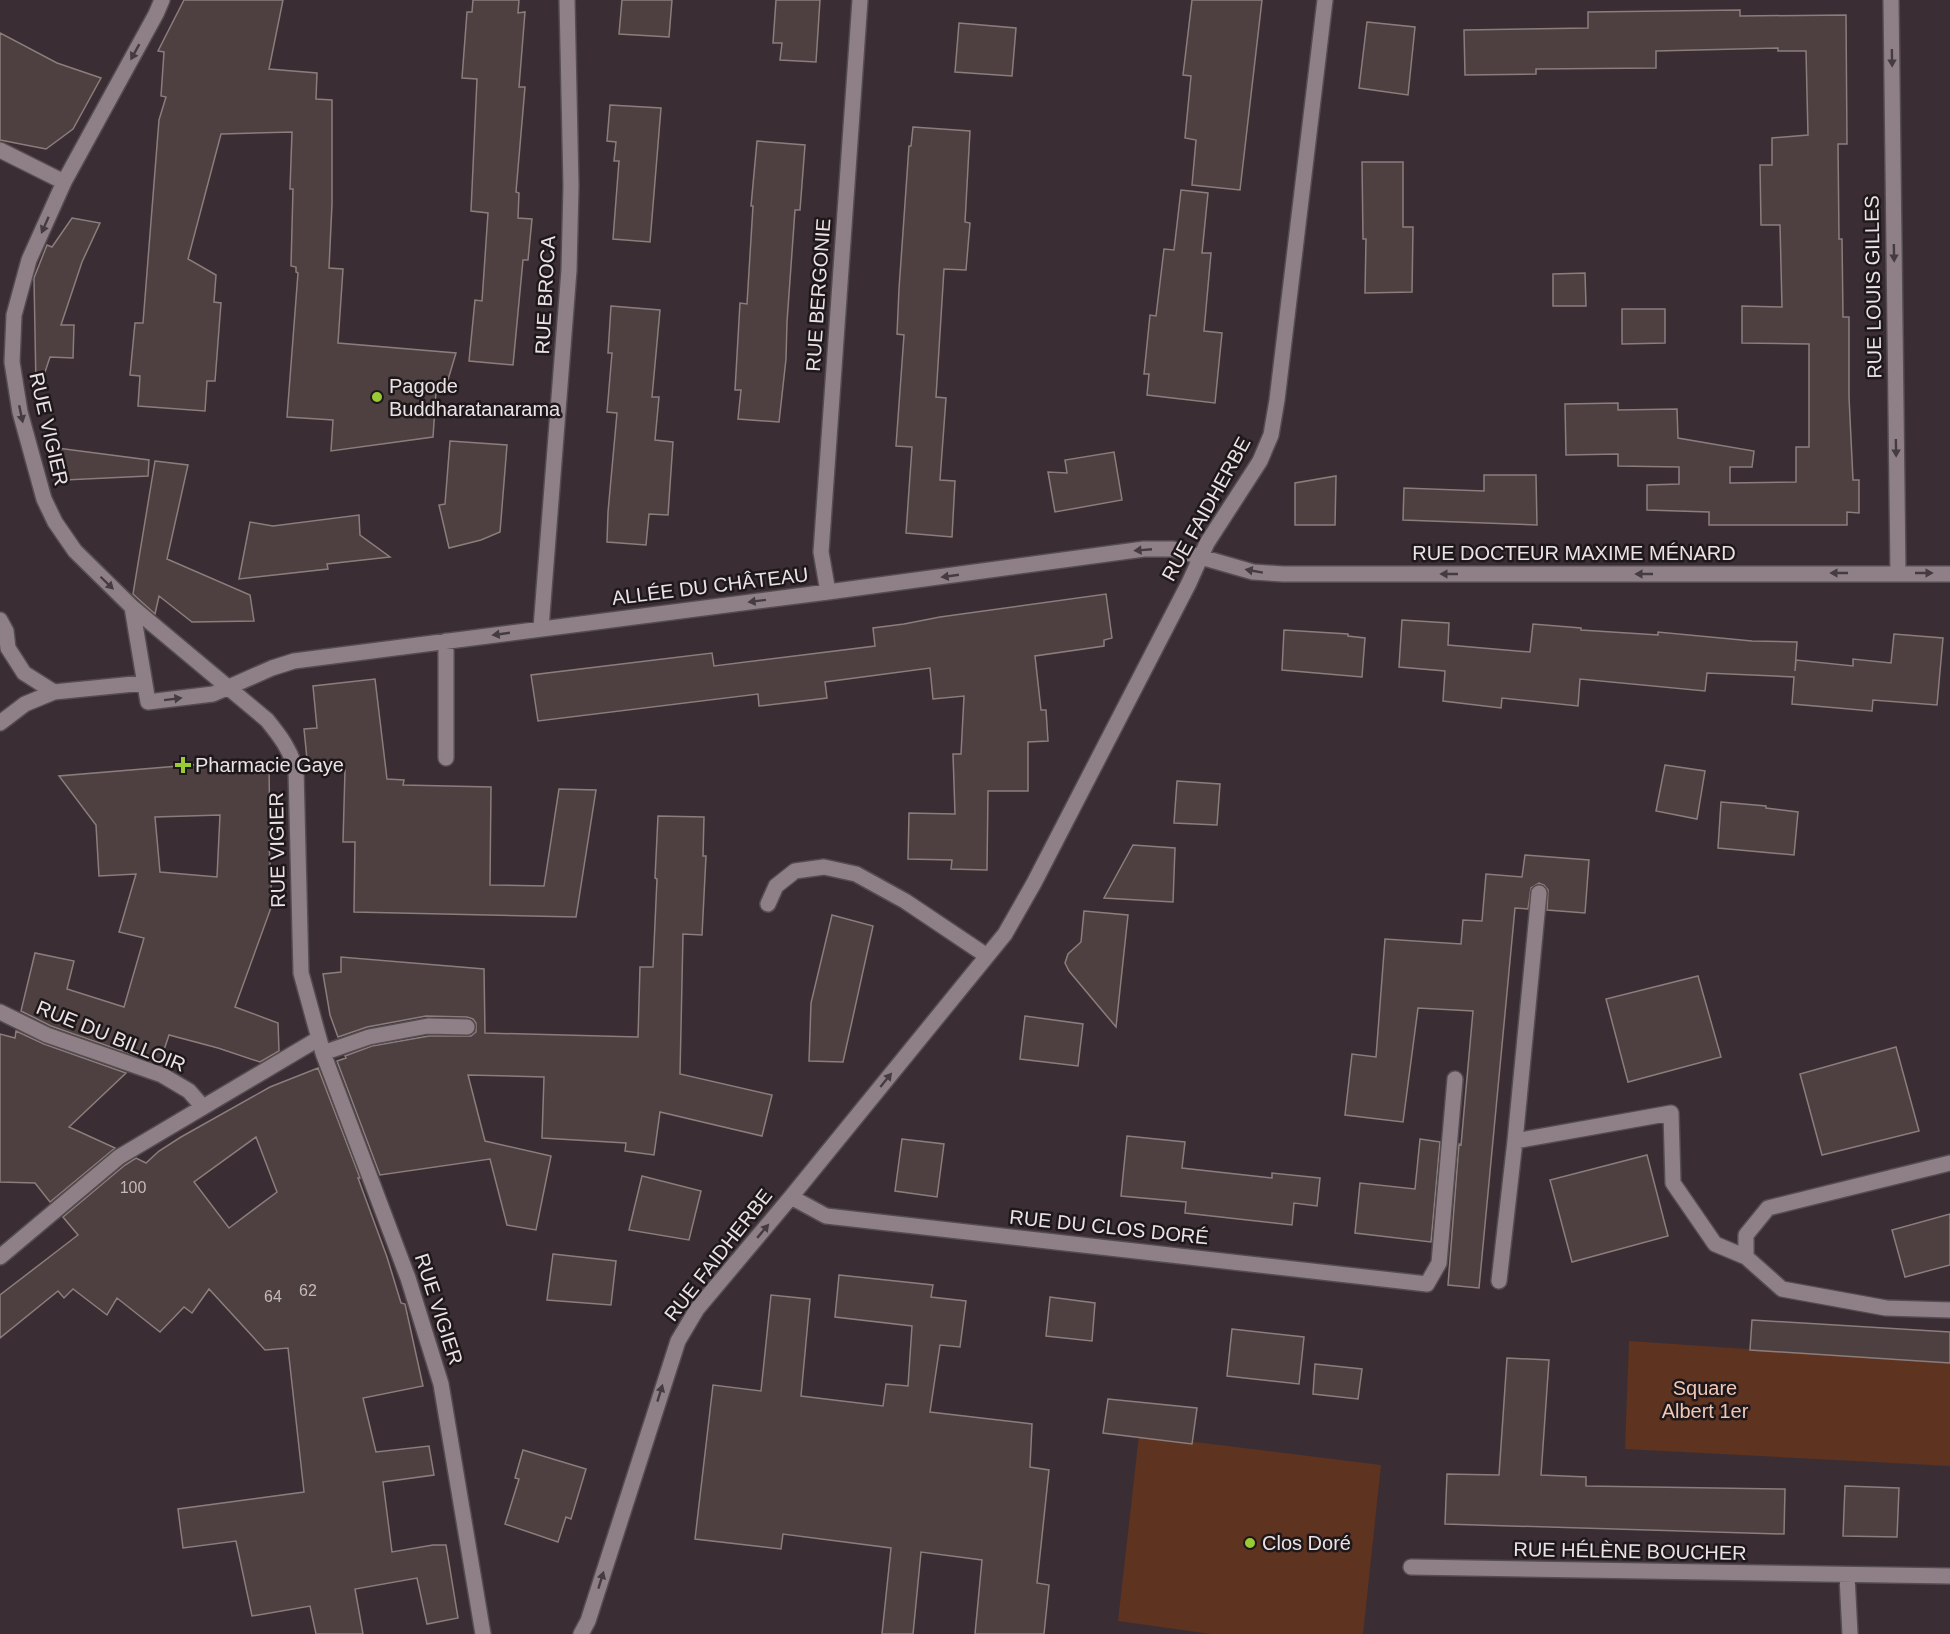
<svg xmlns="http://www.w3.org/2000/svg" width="1950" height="1634" viewBox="0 0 1950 1634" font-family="Arial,sans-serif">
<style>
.green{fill:#5e331f}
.building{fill:#4e4040;stroke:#8c7d7d;stroke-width:1.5;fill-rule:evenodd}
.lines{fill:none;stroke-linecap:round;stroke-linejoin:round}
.minor-casing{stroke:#554c50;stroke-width:18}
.minor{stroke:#8e8086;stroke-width:15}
.oneway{fill:#453c40}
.poi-dot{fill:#9acb35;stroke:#1e181b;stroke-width:2}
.labels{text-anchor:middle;stroke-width:5;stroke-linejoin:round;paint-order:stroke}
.number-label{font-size:16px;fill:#c3babc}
.street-label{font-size:20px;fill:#eae2e5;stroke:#1e181b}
.poi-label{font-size:20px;fill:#eae2e5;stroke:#1e181b;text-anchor:start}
.park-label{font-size:20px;fill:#f1c6b3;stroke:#1e181b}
</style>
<rect width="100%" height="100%" fill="#3a2e34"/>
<path class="green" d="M1629,1341L1950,1363V1466L1625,1449Z
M1139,1435L1381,1465L1363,1634H1211L1118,1621Z"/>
<path class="building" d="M184,0H283L269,69L317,73L316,99L332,100V204L329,268L343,269L338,343L456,353L447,383L436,392L433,437L331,451L333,420L287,417L298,273L296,272V267L291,266L293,189H290L292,132L221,134L188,259L216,275L214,302L221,303L215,381H207L205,411L138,406L140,376L130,375L135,323H143L159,120L166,97L161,96L164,52L158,51Z
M473,0H519L518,13L525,12L519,87H525L516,192L519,193L518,218L532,219L528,260H523L513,365L469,361L475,300L482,301L488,213L471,211L477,79L462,78L467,12H472Z
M622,0H672L669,37L619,34Z
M776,0H820L816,62L780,60L782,43H773Z
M1192,0H1262L1240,190L1192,185L1196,140L1185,138L1191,76L1183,75Z
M1740,10V16L1846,15L1847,144H1838L1839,239H1842L1843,317H1849V397L1853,480H1859V513L1847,512V525H1709V512L1647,510V485L1679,484V467L1618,466V454L1566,455L1565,404L1618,403V410L1677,409L1678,438L1754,451L1752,467H1730V483L1796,482V447H1809V344L1742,343V306L1782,307L1780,225H1761L1760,165H1772V138L1808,135L1806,51H1778V48L1656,51V68L1536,69V74L1465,75L1464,30L1588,28V12Z
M1367,22L1415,27L1408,95L1359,88Z
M959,23L1016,28L1012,76L955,72Z
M0,33L57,63L101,78L73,129L46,149L0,140Z
M610,105L661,108L650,242L613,239L619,161H614L616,142L607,141Z
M913,127L970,131L965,222L970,223L966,270L944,269L936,397L946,398L940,480L955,481L952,537L906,533L912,447L896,446L904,335L897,334L899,289L909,146H911Z
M757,141L805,145L800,210H795L787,322L786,359L779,422L738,419L741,390H735L740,303L747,304L753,206H751Z
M1362,162H1403V227H1413L1412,292L1365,293L1366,239H1363Z
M1181,190L1208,193L1202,253H1211L1204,331L1222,333L1215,403L1147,395L1149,374H1144L1150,315L1156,316L1164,249L1174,250Z
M72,218L100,223L82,262L61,325H74L73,358L50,357L40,387L36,386L34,278L47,245L52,247Z
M1585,273L1586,306H1553V274Z
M611,306L660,310L652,397H659L655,440L673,442L668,515L649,514L646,545L607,542L608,512L617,413L607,412L612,353H608Z
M1622,309H1665V343L1622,344Z
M450,441L507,445L500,532L481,540L449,548L439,505L445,504Z
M57,448L149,460L148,476L65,480Z
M1114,452L1122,500L1055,512L1048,472L1067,473L1065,460Z
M155,461L188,465L167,559L250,595L254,621L192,622L159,596L155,614L133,594Z
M1484,475H1536L1537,525L1403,520L1404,488L1484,491Z
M1336,476L1335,525H1295V483Z
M359,515L360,535L390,557L327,564L328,569L239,579L250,522L273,526Z
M1106,594L1112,638L1104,640V646L1035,656L1041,710H1046L1048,741L1028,742V791H988L987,870L951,869L952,860L908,859L909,813L955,814L953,754H961L964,696L933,699L930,668L825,682L827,698L759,706L758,694L538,721L531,675L712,653L714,666L875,646L873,628L904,624L940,617Z
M1402,620L1449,623L1448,645L1530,652L1533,624L1581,628V630L1658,635V632L1752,641L1797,642L1795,671L1796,660L1853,666V659L1891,663L1894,634L1943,638L1937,705L1873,700L1872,711L1792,704L1794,677L1707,673L1705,691L1580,679L1578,706L1502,698L1501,708L1443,701L1445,671L1399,667Z
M1284,630L1348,634V636L1365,638L1362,677L1282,670Z
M375,679L387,779L404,780L403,785L491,787L490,885L544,886L559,789L596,790L576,917L354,912L355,842H343L345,770L308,769L304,729L317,728L313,686Z
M215,763L269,766L270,841H269L272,905L235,1007L278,1023L279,1051L260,1062L218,1048L169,1035L160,1062L143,1056L142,1058L51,1026L21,1011L35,953L74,961L67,989L124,1007L144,938L119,932L136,874L99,876L96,825L59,776ZM220,815L217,877L160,872L155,817Z
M1665,765L1705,771L1697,819L1656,811Z
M1177,781L1220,784L1217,825L1174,823Z
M1721,802L1766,806V808L1798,812L1794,855L1718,848Z
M658,816L704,817L703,856H706L702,935L683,934L680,1074L772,1095L762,1136L660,1112L654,1155L625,1151L626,1143L542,1138L544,1077L468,1075L485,1141L551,1156L536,1230L507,1225L490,1159L380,1175L337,1061L346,1058L345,1056L372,1046L429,1036H471L476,1032V1023L473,1019L467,1017L426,1016L367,1027L338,1037L330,1015L323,974L341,972V957L484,969L485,1033L638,1037L640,967H653L657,879L655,878Z
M1133,845L1175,848L1173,902L1104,898Z
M1525,855L1589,860L1585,913L1547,910L1548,890L1544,885L1539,883L1531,888L1528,909L1515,908L1479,1288L1448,1285L1459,1144L1461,1145L1473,1011L1418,1008L1403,1122L1345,1115L1352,1054L1376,1057L1385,939L1461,944L1463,920L1482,921L1486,874L1522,877Z
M1084,911L1128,915L1116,1027L1069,971L1065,963L1068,954L1081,942Z
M832,915L873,926L843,1062L809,1061L811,1003Z
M1698,976L1721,1057L1628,1082L1606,999Z
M1025,1016L1083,1024L1078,1066L1020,1059Z
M16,1031L44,1044L126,1073L69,1127L115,1148L50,1202L35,1183L0,1182V1034L15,1038Z
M1896,1047L1919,1131L1822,1155L1800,1074Z
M318,1068L360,1178H358L387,1257L401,1303L405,1304L423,1386L363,1398L376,1452L429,1446L434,1475L383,1482L392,1552L433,1545H446L458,1618L427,1624L417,1578L355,1589L363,1634H316L310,1606L252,1616L236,1541L183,1548L178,1509L304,1492L288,1348L265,1350L209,1289L192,1313L184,1307L160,1332L117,1298L107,1315L73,1289L64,1298L58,1291L0,1338V1295L78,1235L63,1217L125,1165L136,1158L146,1163L159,1151L181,1137L270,1087ZM256,1137L277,1192L229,1228L194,1182Z
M1127,1136L1185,1142L1182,1168L1272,1178V1173L1320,1178L1317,1206L1294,1203L1292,1225L1185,1213L1186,1202L1121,1196Z
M902,1139L944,1144L937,1197L895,1191Z
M1420,1139L1440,1142L1431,1242L1355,1233L1360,1183L1415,1189Z
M1647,1155L1668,1236L1572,1262L1550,1180Z
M642,1176L701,1191L689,1240L629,1230Z
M1950,1214V1265L1905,1277L1892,1230Z
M553,1254L616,1261L611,1305L547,1300Z
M839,1275L933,1285L931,1297L966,1301L960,1347L940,1345L930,1412L1032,1424L1030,1467L1049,1470L1037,1583L1049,1585L1044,1634H975L982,1560L921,1552L913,1634H882L891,1548L783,1534L781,1549L695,1539L713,1385L761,1391L771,1295L810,1299L801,1396L883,1406L886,1384L908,1386L912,1326L835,1317Z
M1050,1297L1095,1303L1092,1341L1046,1336Z
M1752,1320L1950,1332V1363L1750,1350Z
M1232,1329L1304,1337L1299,1384L1227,1376Z
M1507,1358L1549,1360L1541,1475L1586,1477V1486L1785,1489L1784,1534L1445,1524L1447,1474L1499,1475Z
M1315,1364L1362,1369L1358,1399L1313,1394Z
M1108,1399L1197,1408L1192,1444L1103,1433Z
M523,1450L586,1469L571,1519L566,1517L558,1542L505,1524L519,1479L515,1478Z
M1845,1486L1899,1488L1897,1537L1843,1536Z"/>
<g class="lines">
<defs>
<path id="minor" d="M162,0L156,14L64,182L29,260L14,315L12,362L20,412L44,499L55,522L75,551L132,607L267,720C280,736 290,749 296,770L301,973L323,1053L408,1278L441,1384L483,1634
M1891,0L1898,573
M0,150L64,182
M828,592L821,552L860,0
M132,607L148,702L213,694L272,668L294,661L828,592L1144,549H1173L1253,572L1283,574H1950
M0,620L6,631L8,648L24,673L54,692L144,683
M541,628L569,270L571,186L567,0
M446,641V758
M0,723L25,704L54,692
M1539,893L1515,1141L1671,1113L1673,1183L1715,1244L1746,1257
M768,904L776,886L795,871L824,867L856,874L905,901L987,956
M0,1012L47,1035L162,1075L189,1091L202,1106
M323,1053L369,1037L428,1026L467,1027
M1950,1163L1768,1208L1746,1235V1257L1782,1289L1886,1308L1950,1310
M791,1197L826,1216L1427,1284L1439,1263L1455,1079
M0,1257L119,1157L318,1039
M1499,1281L1515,1141
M1411,1567L1950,1576
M1847,1576L1850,1634
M581,1634L588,1621L678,1341L697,1309L791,1197L1005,934L1034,883L1189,583L1207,543L1260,461L1271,435L1277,400L1325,0"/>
</defs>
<use href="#minor" class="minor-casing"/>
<use href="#minor" class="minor"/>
</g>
<defs><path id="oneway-solid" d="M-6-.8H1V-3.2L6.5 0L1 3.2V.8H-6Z" transform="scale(1.5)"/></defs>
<g class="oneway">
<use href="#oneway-solid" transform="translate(135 52) rotate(119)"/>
<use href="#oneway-solid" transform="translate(1892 58) rotate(89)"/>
<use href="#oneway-solid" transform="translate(45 225) rotate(114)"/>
<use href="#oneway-solid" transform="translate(1894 253) rotate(89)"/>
<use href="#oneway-solid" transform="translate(21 414) rotate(78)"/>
<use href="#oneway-solid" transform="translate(1896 448) rotate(89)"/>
<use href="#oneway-solid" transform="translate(1143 550) rotate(175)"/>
<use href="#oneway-solid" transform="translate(1254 571) rotate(-170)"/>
<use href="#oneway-solid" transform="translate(1839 573) rotate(180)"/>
<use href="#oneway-solid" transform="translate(1924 573)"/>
<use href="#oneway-solid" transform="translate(1449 574) rotate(180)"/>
<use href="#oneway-solid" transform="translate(1644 574) rotate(180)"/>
<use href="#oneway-solid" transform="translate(950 576) rotate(172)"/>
<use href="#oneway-solid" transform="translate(107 583) rotate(44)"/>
<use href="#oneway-solid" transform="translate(757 601) rotate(173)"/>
<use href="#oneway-solid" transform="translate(501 634) rotate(172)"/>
<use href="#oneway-solid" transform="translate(173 699) rotate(-7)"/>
<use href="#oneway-solid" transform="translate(886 1080) rotate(-51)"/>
<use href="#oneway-solid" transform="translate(763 1231) rotate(-50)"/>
<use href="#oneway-solid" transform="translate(660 1393) rotate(-73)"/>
<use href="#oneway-solid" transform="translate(601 1580) rotate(-73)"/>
</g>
<g class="poi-dot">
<circle cx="377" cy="397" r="6"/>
<path d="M180 756h6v6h6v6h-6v6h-6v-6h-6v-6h6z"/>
<circle cx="1250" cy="1543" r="6"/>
</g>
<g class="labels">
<g class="number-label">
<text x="133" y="1193">100</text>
<text x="308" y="1296">62</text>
<text x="273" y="1302">64</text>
</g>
<g class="street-label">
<text transform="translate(1873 287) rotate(-91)" y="7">RUE LOUIS GILLES</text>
<text transform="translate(545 295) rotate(-87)" y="7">RUE BROCA</text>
<text transform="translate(818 295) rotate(-86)" y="7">RUE BERGONIE</text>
<text transform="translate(49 429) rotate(77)" y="7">RUE VIGIER</text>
<text transform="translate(1206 509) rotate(-61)" y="7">RUE FAIDHERBE</text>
<text x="1574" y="560">RUE DOCTEUR MAXIME MÉNARD</text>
<text transform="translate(710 586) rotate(-7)" y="7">ALLÉE DU CHÂTEAU</text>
<text transform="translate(277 850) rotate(-91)" y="7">RUE VIGIER</text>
<text transform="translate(111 1036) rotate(22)" y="7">RUE DU BILLOIR</text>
<text transform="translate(1109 1227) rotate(6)" y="7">RUE DU CLOS DORÉ</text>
<text transform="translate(718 1255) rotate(-52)" y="7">RUE FAIDHERBE</text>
<text transform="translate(439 1309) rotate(72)" y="7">RUE VIGIER</text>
<text transform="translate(1630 1551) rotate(1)" y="7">RUE HÉLÈNE BOUCHER</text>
</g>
<g class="poi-label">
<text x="389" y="393">Pagode<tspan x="389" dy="23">Buddharatanarama</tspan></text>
<text x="195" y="772">Pharmacie Gaye</text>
<text x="1262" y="1550">Clos Doré</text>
</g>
<g class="park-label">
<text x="1705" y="1395">Square<tspan x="1705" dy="23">Albert 1er</tspan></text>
</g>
</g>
</svg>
